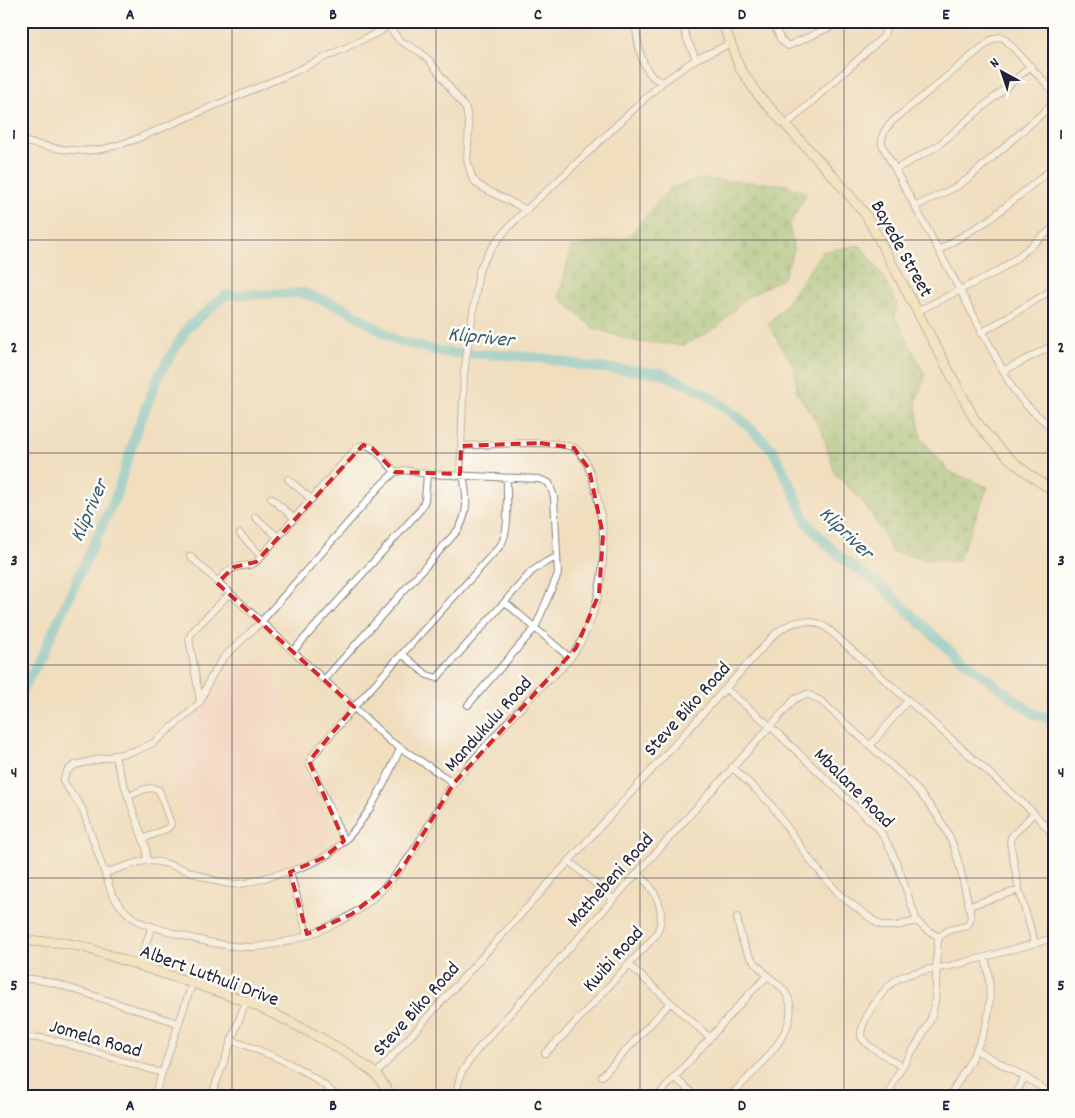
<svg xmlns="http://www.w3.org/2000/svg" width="1075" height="1118" viewBox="0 0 1075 1118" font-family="Dekko,sans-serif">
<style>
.built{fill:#f7d0c9}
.cemetery{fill:url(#cemetery-stones);stroke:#587258}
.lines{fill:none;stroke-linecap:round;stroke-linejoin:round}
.river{stroke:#58c4d2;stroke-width:10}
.street-casing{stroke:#89807d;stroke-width:8}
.secondary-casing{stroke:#89807d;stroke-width:11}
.street{stroke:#fff;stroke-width:6}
.secondary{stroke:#f7e8c3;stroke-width:9}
.marked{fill:none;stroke:#d62828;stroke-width:4;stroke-dasharray:10 6;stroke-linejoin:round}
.grid{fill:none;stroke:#22223b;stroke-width:1;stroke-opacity:0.55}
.labels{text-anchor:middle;stroke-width:5;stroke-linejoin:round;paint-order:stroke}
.street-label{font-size:20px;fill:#22223b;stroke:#fdfcf7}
.water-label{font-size:21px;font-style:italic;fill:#355b70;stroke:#fdfcf7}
.neatline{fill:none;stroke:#22223b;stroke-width:2}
.grid-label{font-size:16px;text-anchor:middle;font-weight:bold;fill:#22223b}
</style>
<defs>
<pattern id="cemetery-stones" width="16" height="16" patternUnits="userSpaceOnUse" patternTransform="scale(1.25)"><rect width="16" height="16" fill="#8dc376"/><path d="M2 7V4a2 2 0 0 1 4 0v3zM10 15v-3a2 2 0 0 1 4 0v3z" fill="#79a767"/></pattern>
</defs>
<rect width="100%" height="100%" fill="#fdfcf7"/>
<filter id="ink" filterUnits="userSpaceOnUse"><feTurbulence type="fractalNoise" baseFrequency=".02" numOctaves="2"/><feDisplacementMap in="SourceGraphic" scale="10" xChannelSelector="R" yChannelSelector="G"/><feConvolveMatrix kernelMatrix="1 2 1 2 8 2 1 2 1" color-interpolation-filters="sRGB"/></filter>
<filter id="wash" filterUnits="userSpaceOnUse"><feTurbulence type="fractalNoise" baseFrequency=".0096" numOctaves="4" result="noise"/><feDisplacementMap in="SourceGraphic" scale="20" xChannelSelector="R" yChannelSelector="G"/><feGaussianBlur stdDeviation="1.12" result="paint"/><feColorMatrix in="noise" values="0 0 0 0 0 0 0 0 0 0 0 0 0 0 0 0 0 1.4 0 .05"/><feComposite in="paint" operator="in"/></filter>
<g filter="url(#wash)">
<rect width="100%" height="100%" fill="#f0debf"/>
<path class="built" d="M266,654L333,832L320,851L233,879L209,872L169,771L174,735L243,664Z"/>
<path class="cemetery" d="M702,179L782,184L807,193L789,225L794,250L783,278L744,299L718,327L685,345L638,342L593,328L559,297L571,247L627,238L671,187Z
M860,245L883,276L897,304L895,316L925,375L916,403L921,438L950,472L988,487L958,561L925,560L892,552L882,532L863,502L835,474L822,431L797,392L795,369L768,324L783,308L822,252Z"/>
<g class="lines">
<path class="river" d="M21,692L40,659L116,496L137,430L159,375L188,327L226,295L304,293L344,308L396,340L428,349L451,353L506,355L549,359L591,367L661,373L705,393L742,420L772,449L792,488L807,524L839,556L886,590L946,647L1034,714L1054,720"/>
</g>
</g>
<g filter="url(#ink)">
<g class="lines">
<defs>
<path id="street" d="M635,21C637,39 641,78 663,82L696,59L730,44
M683,21L686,37L696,59
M772,21L781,40L788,46L844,21
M820,21L823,30
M387,25L400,41L420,52L429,60L466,109L469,127L467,160L472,177L477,184L487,190L527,210
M786,125L884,36L886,27L883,21
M21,141C45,146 71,153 95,150C108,149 121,144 134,140L294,72L381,31L391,21
M896,169L936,147L947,138L1031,66
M916,206L954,188L969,178L1052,105L1053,97L1052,90L1004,38L999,37L991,40L894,120C886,128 881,133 882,145L1013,389L1026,405L1054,430
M939,250L989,220L1054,167
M918,311L998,271L1014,260L1054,227
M981,333L1054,289
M1003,371L1054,345
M461,446C483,445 562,438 576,449C591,461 595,489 599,506C610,554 600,618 571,657C561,671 545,682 533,695C506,723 479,752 455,782C443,797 434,815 425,832C404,869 377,902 339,922C312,935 275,948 244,947C210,945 176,934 144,924C130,918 120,907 112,894L82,808L63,781L67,771L75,765L138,750L153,743L188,714L200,702L210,679L223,658L261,622L381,485L395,472L404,470L427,474L539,479L549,483L554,497L558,574L535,628L468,705
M460,474L464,373L479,271C494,234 533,204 562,177C596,145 629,113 663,82
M288,479L311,499
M271,498L294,518
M255,517L278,537
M240,534L261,556
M190,556L390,741L454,783
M217,583C222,577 228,569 236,567C243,565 249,567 256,562L350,455C353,452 357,446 362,445C372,442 389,465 395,472
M505,602L570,658
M293,651L421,509L425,500L427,474
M402,654L427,675L437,678L532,571L546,562L557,557
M324,680L458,530C469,513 467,494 463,475
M726,689L770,726L878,828C898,856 905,889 917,921L924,928L939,937
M200,701L189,638L193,631L229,594
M870,746L908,700
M114,755L146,848L147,861
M732,767L770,803L813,864L842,897L853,905L877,923L884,926H896L917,921
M128,797C138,792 148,785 159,790L171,824L168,828L143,839
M1034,813L1011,837L1010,842L1019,890L1035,943
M344,841L310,764V759L354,707L500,546C511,531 506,497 507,478
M569,861L613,899
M290,872L307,934
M105,873C118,869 132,863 145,861C170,859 204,881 230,884C243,886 258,879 271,876C290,871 307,867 324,857C361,834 383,788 400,749
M629,965L709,1037
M138,966L152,926
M21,979H33L54,983L178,1023
M21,1037L41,1038L58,1041L162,1073
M231,1040C270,1054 308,1068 338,1097
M976,1050L1025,1077L1054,1096
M545,1053L561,1038L656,935C668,911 656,890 638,873
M902,1067L868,1045L861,1037C860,1021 884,986 899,978C915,970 937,969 954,965C988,957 1020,947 1054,938
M376,1074L773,636C789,621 807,616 827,628L1034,813L1054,836
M602,1076L670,1003
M674,1077L697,1097
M213,1091L231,1097
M21,1094L35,1093L53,1097
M154,1097L192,984
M211,1097L246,1001
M455,1097L461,1073L477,1050L795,699L807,694L821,701L912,784C928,802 945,823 953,845C960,864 964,886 969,906
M657,1097L751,992L768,976
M729,1097C750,1075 809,1026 785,992C781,986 774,981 768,976C746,955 742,947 737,917
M889,1097C890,1077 923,1041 931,1018C940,992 933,963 939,937L949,930L967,926L971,918L969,906L1019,890
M949,1097C979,1046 1000,1019 985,957
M1013,1097L1025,1077"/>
<path id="secondary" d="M722,21L740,68L758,95L834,177L866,215L975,420C996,449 1024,473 1054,491
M21,941L59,942L84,947L246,1001L280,1017L321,1038L350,1055L376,1074L392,1097"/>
</defs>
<use href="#street" class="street-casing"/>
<use href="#secondary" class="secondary-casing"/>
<use href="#street" class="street"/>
<use href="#secondary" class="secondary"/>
</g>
</g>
<path d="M0 0H1075V1118H0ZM540,443L574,448L589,469L603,535L599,594L576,648L454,783L406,862L388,885L352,914L307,934L290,872L323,858L344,841L309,761L354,707L217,583L234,567L256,562L363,445L372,448L395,472L460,474L461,446Z" fill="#f0debf" fill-opacity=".55" fill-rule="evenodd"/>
<path class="marked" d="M540,443L574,448L589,469L603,535L599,594L576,648L454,783L406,862L388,885L352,914L307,934L290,872L323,858L344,841L309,761L354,707L217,583L234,567L256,562L363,445L372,448L395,472L460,474L461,446Z"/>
<path class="grid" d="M232,21V1097M436,21V1097M640,21V1097M844,21V1097M21,240H1054M21,453H1054M21,665H1054M21,878H1054"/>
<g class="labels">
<g class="street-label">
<text transform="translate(903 248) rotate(61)" y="7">Bayede Street</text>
<text transform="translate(686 708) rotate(-48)" y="7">Steve Biko Road</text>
<text transform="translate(487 723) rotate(-48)" y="7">Mandukulu Road</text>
<text transform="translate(855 787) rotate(45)" y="7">Mbalane Road</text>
<text transform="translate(609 879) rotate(-48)" y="7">Mathebeni Road</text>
<text transform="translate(612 958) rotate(-48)" y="7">Kwibi Road</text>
<text transform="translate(210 974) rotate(20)" y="7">Albert Luthuli Drive</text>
<text transform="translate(415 1008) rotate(-48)" y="7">Steve Biko Road</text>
<text transform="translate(96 1037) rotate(16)" y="7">Jomela Road</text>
</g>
<g class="water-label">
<text transform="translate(481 336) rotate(6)" y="7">Klipriver</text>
<text transform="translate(88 510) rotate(-66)" y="7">Klipriver</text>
<text transform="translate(847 532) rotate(44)" y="7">Klipriver</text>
</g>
</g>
<rect width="1075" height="1118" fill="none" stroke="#fdfcf7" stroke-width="55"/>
<g transform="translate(1002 72) rotate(320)" stroke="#fdfcf7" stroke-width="4" paint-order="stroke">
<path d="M0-4L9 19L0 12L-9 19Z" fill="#22223b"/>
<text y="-8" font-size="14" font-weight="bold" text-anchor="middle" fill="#22223b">N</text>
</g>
<rect x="28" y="28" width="1020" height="1062" class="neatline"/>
<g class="grid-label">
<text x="130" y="19">A</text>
<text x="333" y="19">B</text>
<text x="538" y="19">C</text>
<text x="742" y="19">D</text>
<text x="946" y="19">E</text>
<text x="14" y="139">1</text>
<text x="1061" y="139">1</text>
<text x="14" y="352">2</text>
<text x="1061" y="352">2</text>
<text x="14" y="565">3</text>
<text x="1061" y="565">3</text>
<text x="14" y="777">4</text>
<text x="1061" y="777">4</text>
<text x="14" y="990">5</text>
<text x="1061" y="990">5</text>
<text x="130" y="1110">A</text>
<text x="333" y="1110">B</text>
<text x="538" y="1110">C</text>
<text x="742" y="1110">D</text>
<text x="946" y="1110">E</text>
</g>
</svg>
